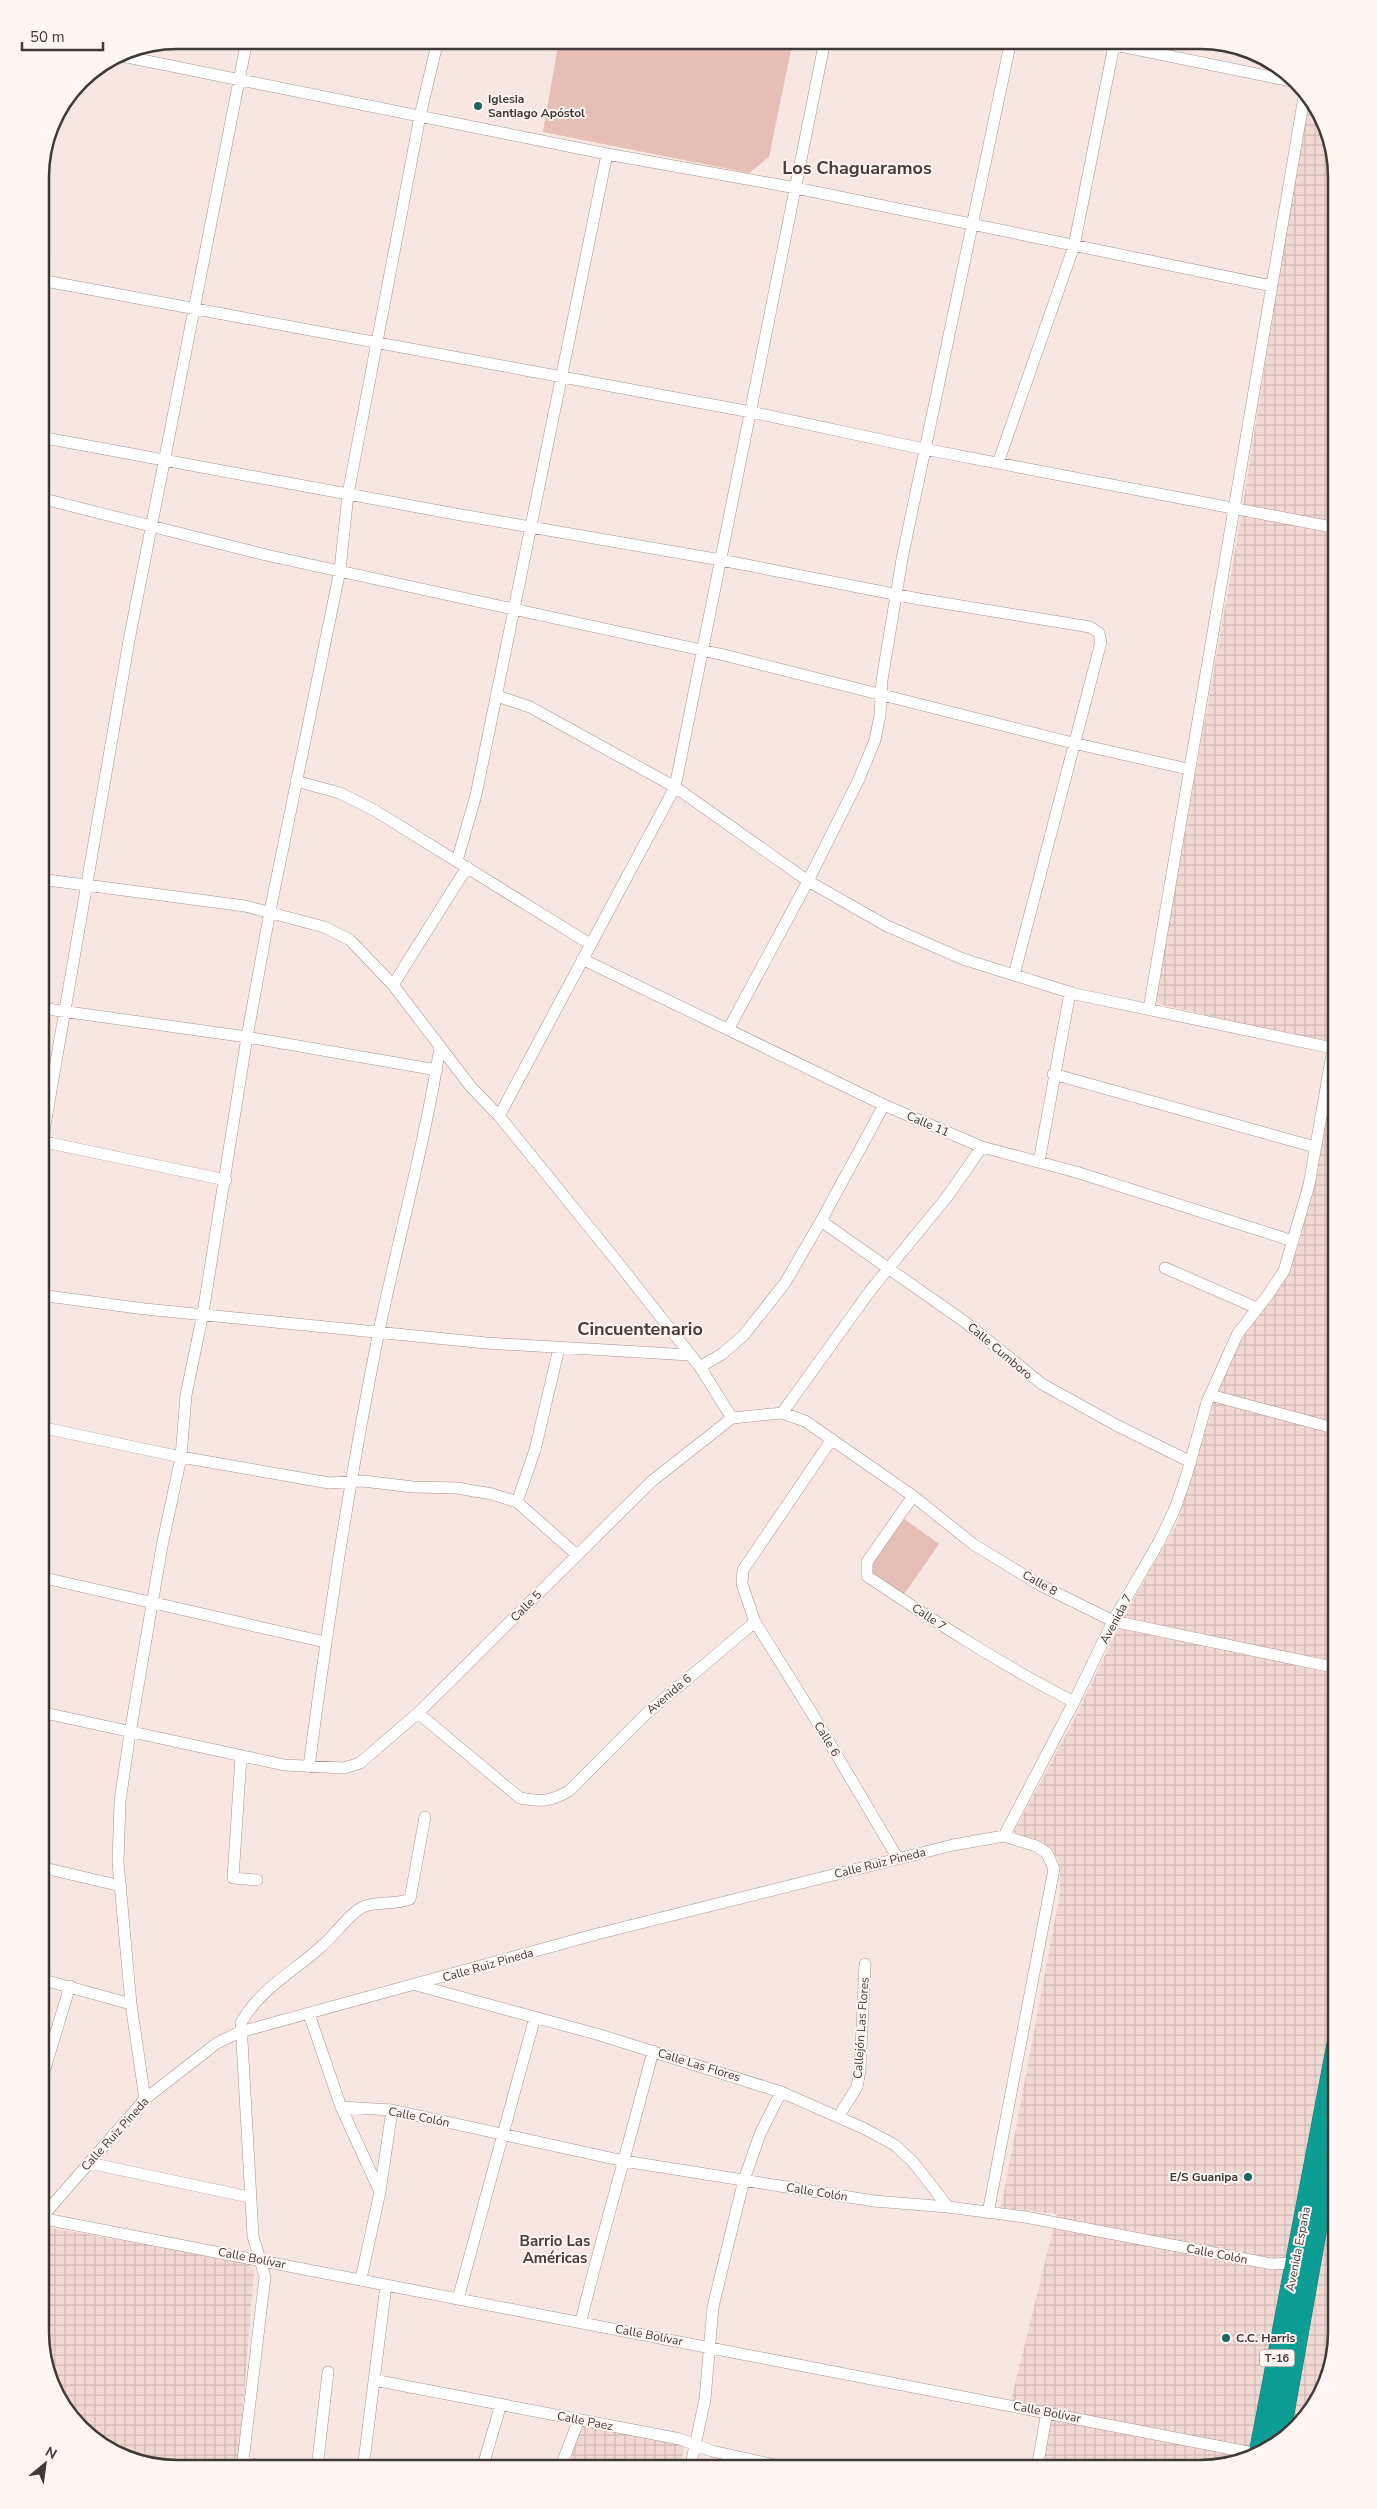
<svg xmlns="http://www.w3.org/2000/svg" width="1377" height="2509" viewBox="0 0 1377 2509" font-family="'Nunito Sans',sans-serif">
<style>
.industrial{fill:url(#industrial-grid)}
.garden{fill:#e7beb5}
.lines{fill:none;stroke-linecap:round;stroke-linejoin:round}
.street-casing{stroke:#a69693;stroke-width:12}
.highway-casing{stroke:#1e7a73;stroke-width:21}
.street{stroke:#fff;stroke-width:11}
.highway{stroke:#0d9d94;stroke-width:20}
.poi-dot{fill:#1c6761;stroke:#fff5f2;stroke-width:2}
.labels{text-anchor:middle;stroke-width:4;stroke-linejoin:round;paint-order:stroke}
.shield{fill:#fff5f2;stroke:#79716f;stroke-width:1}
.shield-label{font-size:11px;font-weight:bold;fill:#3f3937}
.poi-label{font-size:12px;font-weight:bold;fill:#3f3937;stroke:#fff5f2;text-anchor:start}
.street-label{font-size:12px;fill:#3f3937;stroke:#fff5f2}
.quarter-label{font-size:15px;font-weight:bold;fill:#483b38;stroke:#fff5f2}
.district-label{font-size:18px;font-weight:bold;fill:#483b38;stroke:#fff5f2}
.rim{fill:none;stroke:#3f3937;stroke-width:2.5}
</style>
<defs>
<pattern id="industrial-grid" width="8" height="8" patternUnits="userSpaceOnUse" patternTransform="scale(1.25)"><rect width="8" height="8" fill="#f1d8d3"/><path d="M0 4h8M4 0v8" fill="none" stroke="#d0bab6"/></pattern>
</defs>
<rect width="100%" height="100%" fill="#f7e6e2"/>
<path class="industrial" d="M1307,100L1326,124L1337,177V2084L1331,2120L1337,2121V2333L1314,2408L1253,2458L1200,2469H1040L1049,2408L1011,2400L1057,2214L1001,2208L1060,1893V1869L1058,1858L1043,1843L1014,1832L1076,1716L1124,1616L1176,1526L1218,1389L1243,1337L1286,1279L1298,1247L1320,1153L1336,1045L1155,1003L1240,523Z
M40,2226L249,2263L254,2272L238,2469H168L101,2446L51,2385L40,2332Z
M580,2422L685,2445L679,2469H559Z"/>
<path class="garden" d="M559,40H793L769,157L749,173L543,132Z
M903,1518L939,1544L903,1596L867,1570Z"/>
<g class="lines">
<defs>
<path id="street" d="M1091,40L1291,81
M117,55L607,154L796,188L1272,286
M40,280L751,412L924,449L1337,528
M40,437L450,513L721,560L919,599L1090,627L1099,633L1101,642L1014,975
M998,463L1074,246L1115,40
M40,498L266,555L724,655L1073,743L1188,769
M497,696L530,707L675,787L808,881L887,926L963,959L1075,994L1337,1049
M296,781L340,793L374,810L590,944
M457,861L476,795L607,154
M40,879L245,906L324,927L350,940L393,985L471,1087L499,1116L615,1259L700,1367L732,1418
M582,959L884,1105L982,1147L1076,1172L1293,1241
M393,985L467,867
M40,1008L247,1037L437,1070
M1149,1009L1304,97
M728,1030L808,881L859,779L875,740L880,715L882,680L902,559L1011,40
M1053,1074L1315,1147
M499,1116L675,787L825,40
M40,1141L226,1180
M40,1154L130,635L247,40
M1039,1162L1070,992
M821,1221L965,1322L1042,1384L1116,1425L1191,1462
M1165,1268L1257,1308
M40,1295L145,1309L486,1343L690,1355
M700,1367L722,1354L743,1336L785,1283L821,1221L884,1105
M1210,1395L1337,1429
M782,1413L805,1421L913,1496L973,1544L1040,1585L1113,1621L1337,1668
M732,1418L782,1413L870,1291L947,1197L982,1147
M40,1427L181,1457L329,1483L363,1481L413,1487L457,1488L492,1494L517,1502L577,1555
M913,1496L867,1562V1576C934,1621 1002,1665 1074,1702
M517,1502L535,1450L559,1348
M40,1577L325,1642
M755,1622L813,1715L897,1857
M40,1712L284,1765L344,1768L360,1763L418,1713L652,1481L732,1418
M418,1713L520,1798C542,1802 549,1802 569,1791L646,1714L755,1622L742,1584L743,1570L832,1439
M241,1757L233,1878L257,1880
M309,1767C328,1621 350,1475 379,1331C399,1236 425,1142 440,1047
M1004,1836L1074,1702L1113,1621L1159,1542L1174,1511L1186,1477L1207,1402L1238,1333L1268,1295L1284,1271L1309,1185L1333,1048
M40,1867L121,1886
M40,1979L131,2004
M416,1985L600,2035L781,2092L863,2128L895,2145L913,2162L948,2207
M309,2014L341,2107L380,2192
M40,2085L70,1986
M145,2099L131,2004L118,1862L120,1801L130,1733L162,1546L181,1457L186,1395L203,1313L247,1037L270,911L340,570L348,494L420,116L438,40
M341,2107L392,2110L624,2161L874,2201L948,2207L1025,2217L1272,2264L1295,2263
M838,2117L857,2087L860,2070L865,1964
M89,2163L249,2197
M40,2218L1258,2454
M40,2224L41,2218L145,2099L217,2043L240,2032L597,1934L953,1845L1004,1836L1036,1846L1047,1853L1054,1869L988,2213
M361,2279L380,2192L392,2110
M458,2299L535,2017
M581,2321C603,2231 630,2141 653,2051
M374,2380L680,2439L712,2451L793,2469
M243,2462L275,2469
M242,2469L265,2277L253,2236L241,2023C260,1988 295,1971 323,1945C336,1934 350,1912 365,1906C380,1901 396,1905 410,1899L425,1817
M317,2469L328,2372
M363,2469L386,2285
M482,2469L501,2404
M560,2469L579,2419
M690,2469L705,2399L713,2307L725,2257L744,2180L760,2134L781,2092
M1037,2469L1047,2411"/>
<path id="highway" d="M1280,2436L1328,2165
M1259,2454L1337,2044"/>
</defs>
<use href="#street" class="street-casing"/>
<use href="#highway" class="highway-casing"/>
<use href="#street" class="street"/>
<use href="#highway" class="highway"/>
</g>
<g class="poi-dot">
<circle cx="478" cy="106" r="5"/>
<circle cx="1248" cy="2177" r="5"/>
<circle cx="1226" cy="2338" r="5"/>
</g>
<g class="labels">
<rect class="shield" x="1259.5" y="2349.5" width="35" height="17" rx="4"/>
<g class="shield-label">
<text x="1277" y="2362">T-16</text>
</g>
<g class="poi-label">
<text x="488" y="103">Iglesia<tspan x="488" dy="14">Santiago Apóstol</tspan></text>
<text x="1238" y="2181" text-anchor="end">E/S Guanipa</text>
<text x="1236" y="2342">C.C. Harris</text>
</g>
<g class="street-label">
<text transform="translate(928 1124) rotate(23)" y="4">Calle 11</text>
<text transform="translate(1000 1351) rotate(40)" y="4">Calle Cumboro</text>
<text transform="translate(1040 1583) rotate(29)" y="4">Calle 8</text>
<text transform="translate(526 1606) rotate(-45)" y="4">Calle 5</text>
<text transform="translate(929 1617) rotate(34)" y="4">Calle 7</text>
<text transform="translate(1116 1619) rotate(-62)" y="4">Avenida 7</text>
<text transform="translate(669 1694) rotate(-40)" y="4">Avenida 6</text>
<text transform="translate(827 1739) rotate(59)" y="4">Calle 6</text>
<text transform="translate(880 1863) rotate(-14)" y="4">Calle Ruiz Pineda</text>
<text transform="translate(488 1965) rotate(-16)" y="4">Calle Ruiz Pineda</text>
<text transform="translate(861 2028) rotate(-86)" y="4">Callejón Las Flores</text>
<text transform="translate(699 2065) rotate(17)" y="4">Calle Las Flores</text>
<text transform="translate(419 2117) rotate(11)" y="4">Calle Colón</text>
<text transform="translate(115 2134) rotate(-48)" y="4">Calle Ruiz Pineda</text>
<text transform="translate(817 2192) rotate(9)" y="4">Calle Colón</text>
<text transform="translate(1298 2249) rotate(-79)" y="4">Avenida España</text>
<text transform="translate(1217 2254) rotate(11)" y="4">Calle Colón</text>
<text transform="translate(252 2258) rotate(11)" y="4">Calle Bolívar</text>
<text transform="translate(649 2335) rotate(11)" y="4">Calle Bolívar</text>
<text transform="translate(1047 2412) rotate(11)" y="4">Calle Bolívar</text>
<text transform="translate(585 2421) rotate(11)" y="4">Calle Paez</text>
</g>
<g class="quarter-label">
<text x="555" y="2246">Barrio Las<tspan x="555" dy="17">Américas</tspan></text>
</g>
<g class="district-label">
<text x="857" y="174">Los Chaguaramos</text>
<text x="640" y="1335">Cincuentenario</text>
</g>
</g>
<path d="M0 0H1377V2509H0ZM177 49H1200A128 128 0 0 1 1328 177V2332A128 128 0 0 1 1200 2460H177A128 128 0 0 1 49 2332V177A128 128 0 0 1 177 49Z" fill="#fff5f2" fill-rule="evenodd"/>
<path class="rim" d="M177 49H1200A128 128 0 0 1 1328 177V2332A128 128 0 0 1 1200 2460H177A128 128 0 0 1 49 2332V177A128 128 0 0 1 177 49Z"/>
<g transform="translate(45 2464) rotate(29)" stroke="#fff5f2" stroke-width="4" paint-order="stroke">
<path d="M0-4L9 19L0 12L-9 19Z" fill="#3f3937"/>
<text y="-8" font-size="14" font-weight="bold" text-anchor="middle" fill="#3f3937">N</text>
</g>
<path d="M22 42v8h81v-8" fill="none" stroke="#3f3937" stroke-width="2.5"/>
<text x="30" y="42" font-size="15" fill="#3f3937" stroke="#fff5f2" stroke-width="4" paint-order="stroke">50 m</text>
</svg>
